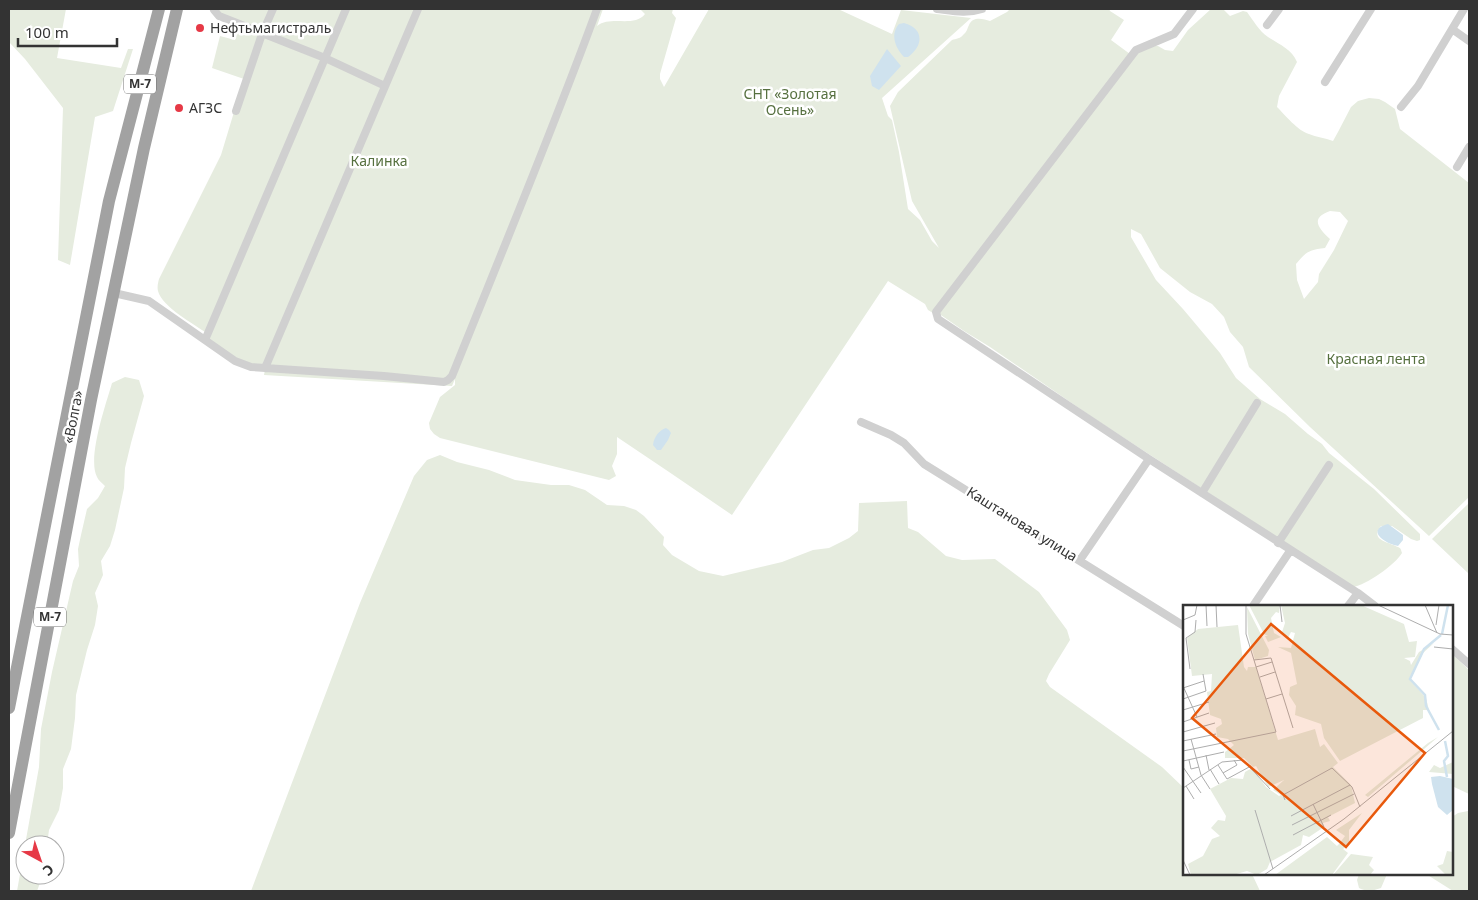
<svg xmlns="http://www.w3.org/2000/svg" width="1478" height="900" viewBox="0 0 1478 900" font-family="'Noto Sans',sans-serif">
<style>
.green{fill:#e6ecdf;fill-rule:evenodd}
.water{fill:#cfe2ee}
.lines{fill:none;stroke-linecap:round;stroke-linejoin:round}
.minor{stroke:#d0d0d0;stroke-width:8}
.trunk{stroke:#a2a2a2;stroke-width:12}
.poi-dot{fill:#e63946;stroke:#fff;stroke-width:2}
.labels{text-anchor:middle;stroke-width:5;stroke-linejoin:round;paint-order:stroke}
.shield{fill:#fff;stroke:#707070;stroke-width:1}
.shield-label{font-size:12px;font-weight:bold;fill:#333}
.poi-label{font-size:14px;fill:#333;stroke:#fff;text-anchor:start}
.park-label{font-size:14px;fill:#56703f;stroke:#fff}
.street-label{font-size:14px;fill:#333;stroke:#fff}
.inset-river{fill:none;stroke:#cfe2ee;stroke-width:2.5}
.inset-road{fill:none;stroke:#adadad;stroke-width:1}
.view{fill:#e8590c;fill-opacity:0.15;stroke:#e8590c;stroke-width:2.5}
.inset-edge{fill:none;stroke:#333;stroke-width:2.5}
</style>
<rect width="100%" height="100%" fill="#fff"/>
<path class="green" d="M9,9H66L57,58L121,68L128,49H133L113,111L95,117L70,265L58,260L63,108L25,59L9,42Z
M214,9H603L597,26C611,15 634,28 645,14L640,9H673L672,13L676,18L660,74V79L664,87L709,9H838L892,34L901,10L971,18L882,98L888,116L892,120L899,152L908,209L920,220L932,241L939,248L912,201L890,106L898,92L952,40C956,39 961,38 963,35C967,32 967,29 969,25C973,16 983,19 990,21L1007,12L1010,9H1109L1110,11L1124,20L1111,40L1130,54L933,313L928,310L925,304L888,281L732,515L672,474L617,437V454L612,466L616,476L609,480L440,438L434,434L430,429L429,423L440,397L455,385V379L452,386L264,375L265,369L251,367L205,340L208,334C194,324 162,307 158,291C157,287 158,283 159,279L221,155L244,79L212,68L220,36L235,40L240,25Z
M1211,9H1223L1230,16L1243,11L1247,12C1253,20 1259,31 1268,37C1278,44 1292,49 1297,62L1279,96L1277,107C1285,115 1298,131 1309,134C1316,137 1325,138 1333,141L1338,132L1351,107L1358,101L1369,98L1379,99L1385,102L1395,109L1400,129L1469,183V497L1429,536L1310,427L1249,367L1243,347L1230,332L1224,317L1212,304L1190,292L1160,268L1141,234L1131,229V237L1156,280L1183,309L1220,353L1236,378L1260,399L1285,414L1308,434L1322,444L1329,453L1374,489L1420,534V540L1417,541L1411,539L1392,526H1381C1369,540 1389,542 1398,547C1401,548 1401,550 1402,553C1395,565 1366,585 1353,587L1095,419L990,347L964,331L938,313L1137,52L1151,46H1158L1165,50L1173,51L1188,30ZM1330,211L1340,212L1348,221L1334,250L1319,274L1318,282L1304,299L1297,280L1296,264C1307,251 1309,250 1325,248L1330,239C1318,228 1310,218 1330,211Z
M125,377L139,380L144,396L131,443L125,468L124,488L115,530L110,546L101,561L103,575L95,593L98,606L95,625L87,650L76,695L75,718L71,749L63,769V788L59,810L49,830L47,845H25L39,767L41,729L52,672L73,581L79,566L78,549L81,535L87,509L98,498L105,486C102,483 98,480 97,477C87,458 106,404 112,383Z
M440,455L457,462L489,470L515,480L551,485H569L585,490L607,505L624,506L636,510L644,516L664,537L663,545L672,555L699,571L723,576L782,562L813,550L829,548L849,538L858,531L859,503L907,501L908,528L918,532L946,556L962,560L995,559L1039,592L1067,630L1070,640L1049,674L1046,681L1050,687L1162,767L1184,788V874H1252L1260,891H251L360,603L414,476L427,460Z
M1469,503V574L1432,539Z
M1452,654L1469,670V794L1452,786Z
M1468,811L1469,812V891H1453L1426,874H1452V817L1458,813Z
M25,846V875H43L37,891H17Z
M1359,874H1387L1381,888C1372,891 1367,892 1359,888L1357,880Z"/>
<path class="water" d="M904,23C925,29 923,46 908,57H904C895,48 890,34 899,24Z
M887,49L901,66L879,90L872,86L870,76Z
M666,428L669,430L671,433L668,440L661,450H657L653,445C654,437 659,430 666,428Z
M1388,524L1403,535V540L1398,546C1385,544 1365,530 1388,524Z"/>
<g class="lines">
<path class="minor" d="M937,9C953,11 967,14 982,9
M1193,9L1174,34L1136,50L936,312L938,319L1149,459L1358,593L1375,606
M214,10L219,16L325,58L385,86
M1267,25L1279,9
M1452,29L1469,41
M1325,82L1371,9
M1401,107L1418,86L1464,9
M236,111L262,34L273,9
M1457,167L1469,147
M114,293L149,301L235,361L251,367L384,376L444,382L448,380L452,376C501,254 552,132 597,9
M205,340L346,9
M265,368L418,9
M861,422L891,435L904,443L924,464L1184,626
M1202,493L1257,403
M1278,543L1329,465
M1080,560L1149,459
M1253,606L1290,551
M1348,606L1358,593
M1452,649L1469,664"/>
<path class="trunk" d="M9,708L109,201L159,9
M9,833L91,400L144,148L177,9"/>
</g>
<g class="poi-dot">
<circle cx="200" cy="28" r="5"/>
<circle cx="179" cy="108" r="5"/>
</g>
<g class="labels">
<g class="shield">
<rect x="124" y="74.5" width="32" height="19" rx="4"/>
<rect x="34" y="607.5" width="32" height="19" rx="4"/>
</g>
<g class="shield-label">
<text x="140" y="88">М-7</text>
<text x="50" y="621">М-7</text>
</g>
<g class="poi-label">
<text x="210" y="33">Нефтьмагистраль</text>
<text x="189" y="113">АГЗС</text>
</g>
<g class="park-label">
<text x="790" y="99">СНТ «Золотая<tspan x="790" dy="16">Осень»</tspan></text>
<text x="379" y="166">Калинка</text>
<text x="1376" y="364">Красная лента</text>
</g>
<g class="street-label">
<text transform="translate(73 417) rotate(-79)" y="5">«Волга»</text>
<text transform="translate(1022 524) rotate(32)" y="5">Каштановая улица</text>
</g>
</g>
<g transform="translate(1183 605)">
<rect width="270" height="270" fill="#fff"/>
<path d="M66,0H97L96,8L93,7L88,13L91,28L98,32L85,37L82,31H85L81,29ZM98,0H178L221,19L226,37L234,36L232,52L221,53L227,56L228,60L236,47L251,38L240,48L226,74L243,93L246,105H240V113L157,156L141,133L138,119L112,110L113,101L106,90L107,82L114,79L108,48L95,42L108,43L112,28L108,27L105,33L99,27L102,18ZM64,2L86,45L85,51L72,55L65,29ZM55,20L61,62L64,66L65,62H73L95,135L132,124L137,142L141,139L155,158L150,162L168,180L172,198L145,212L147,216L140,218L141,222L126,232L120,230L118,240L87,257L84,264L74,270L64,266L50,270H8L5,259L20,251L29,234L37,231L28,223L35,215L42,216L43,211L27,184L48,173L60,174L62,167L69,163L83,182L96,191L98,190L90,185L101,175L85,182L73,161L70,162L61,153H42V147L51,140L45,134L34,132L33,123L39,119L38,114L27,110L24,87L28,86L29,69L9,71L4,33L15,24ZM255,132L185,192L182,190L245,138ZM270,157V169L246,167L251,160L257,163ZM179,208L166,225V239L160,244L165,248L149,270H92L144,232L154,241L156,239L162,231L153,225ZM264,246L270,247V270H263L254,261L260,259ZM168,249L190,252L186,260L191,265L187,270H150Z" fill="#e6ecdf"/>
<path d="M257,171L270,174V205L264,210L255,202L249,179L248,172Z" fill="#cfe2ee"/>
<path class="inset-river" d="M259,29L265,0M256,125L243,101L242,90L227,74L241,44L258,30M262,136L265,151L261,156L264,172"/>
<path class="inset-road" d="M23,0L24,21M33,0L34,22M97,0L99,17M195,0L257,29L270,30M242,0L254,28M0,15L12,10L14,0M253,20L256,0M251,42L270,44M71,55L88,53L110,123M73,62L89,57M7,64L3,33L12,27L13,15M77,72L92,67M0,81L14,112M0,83L21,76M0,94L23,86L20,69M83,94L99,89M0,105L26,97M0,117L26,108M0,127L32,118M8,134L18,170L27,184M0,136L33,129M0,146L93,127L63,29V0M23,150L26,165M6,155L8,164L16,162M0,156L41,147M35,160L44,174L68,161M0,162L18,188M27,164L36,179M40,168L54,160L51,155M3,181L11,194M0,183L39,157L60,155L87,184M102,195L100,190L149,163L169,182L177,202M130,199L141,222M72,205L90,264M108,211L167,180M109,220L171,189M110,230L148,210M0,255L7,270M81,270L161,214L270,126"/>
<path class="view" d="M88,19L242,148L163,242L9,113Z"/>
<rect width="270" height="270" class="inset-edge"/>
</g>
<rect width="1478" height="900" fill="none" stroke="#333333" stroke-width="20"/>
<g transform="translate(40 860) rotate(140)"><circle r="24" fill="#ffffff" stroke="#adadad"/>
<path d="M0-4L9 19L0 12L-9 19Z" fill="#e63946"/>
<text y="-8" font-size="14" font-weight="bold" text-anchor="middle" fill="#333333">С</text>
</g>
<path d="M18 38v8h99v-8" fill="none" stroke="#333333" stroke-width="2.5"/>
<text x="25" y="38" font-size="15" fill="#333333" stroke="#ffffff" stroke-width="4" paint-order="stroke">100 m</text>
</svg>
